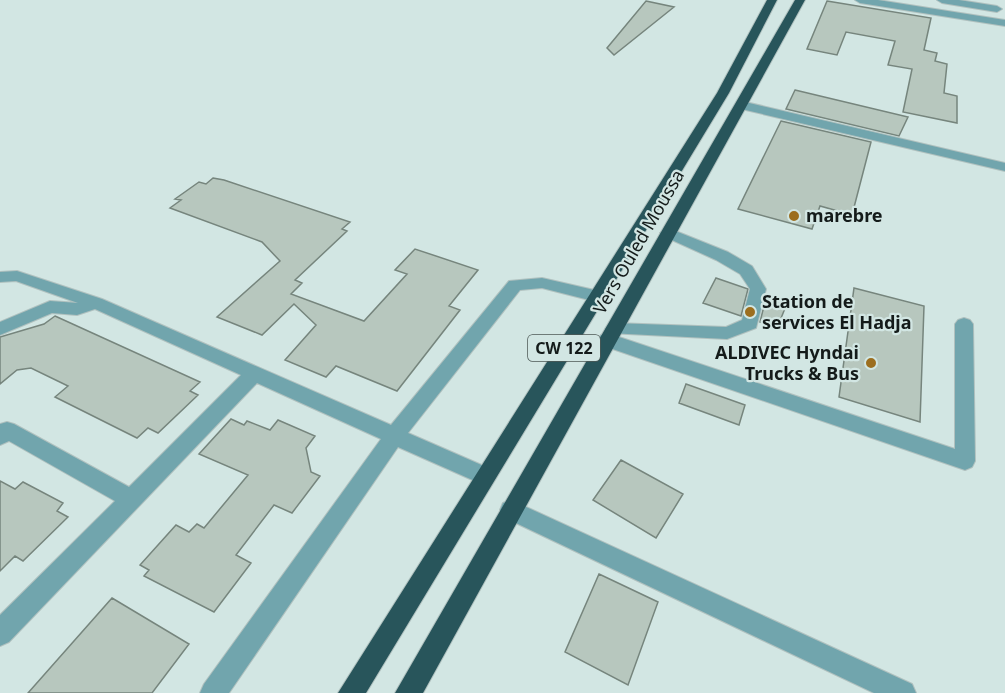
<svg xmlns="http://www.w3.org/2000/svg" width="1005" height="693" viewBox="0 0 1005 693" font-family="'Noto Sans',sans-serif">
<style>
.building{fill:#b7c7be;stroke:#76857d;stroke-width:1.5}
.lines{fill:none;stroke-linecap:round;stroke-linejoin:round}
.minor-casing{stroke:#b0c1bf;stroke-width:2}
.highway-casing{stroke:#b0c1bf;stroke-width:2}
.minor{fill:#71a5ad;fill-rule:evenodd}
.highway{fill:#28555b;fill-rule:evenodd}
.poi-dot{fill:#9c6e1f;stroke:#d2e6e3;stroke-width:2}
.labels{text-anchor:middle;stroke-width:4.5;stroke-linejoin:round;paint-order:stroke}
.shield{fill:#d2e6e3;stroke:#4d5856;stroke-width:1.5}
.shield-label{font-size:16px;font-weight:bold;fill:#141b1a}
.poi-label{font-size:18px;font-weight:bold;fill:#141b1a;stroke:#d2e6e3;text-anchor:start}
.street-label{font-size:18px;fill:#141b1a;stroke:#d2e6e3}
</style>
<rect width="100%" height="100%" fill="#d2e6e3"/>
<path class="building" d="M646,1L674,7L614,55L607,48Z
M827,1L931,18L924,50L937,53L935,61L947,64L944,93L957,96V123L903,112L912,69L888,65L895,41L846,32L837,55L807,49Z
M795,90L908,117L899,136L786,109Z
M781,121L871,142L852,215L820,206L812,229L738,209Z
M213,178L224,180L350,222L342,229L347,231L295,280L302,283L291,294L364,321L407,274L395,270L415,249L478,270L449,306L460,310L397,391L336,366L326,377L285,360L316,325L294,304L262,335L217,317L280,261L262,242L170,208L181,200L175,199L199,182L206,184Z
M716,278L748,289L741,316L703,303Z
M854,288L924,306L920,422L839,397Z
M767,294L788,301L777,328L760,322Z
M55,316L200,382L190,391L198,395L158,433L148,428L137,438L55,397L68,386L31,368L17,370L0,384V337L44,324Z
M686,384L745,405L739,425L679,403Z
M231,419L244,425L247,421L270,430L278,420L315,436L306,448L311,472L320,476L292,513L274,505L236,555L251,563L214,612L144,576L149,570L140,565L176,525L189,532L197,524L204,528L248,475L199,454Z
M621,460L683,494L656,538L593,500Z
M0,481L15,489L23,482L63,503L57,511L68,517L23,561L15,556L0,571Z
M599,574L658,602L628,685L565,652Z
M112,598L189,644L152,693H28Z"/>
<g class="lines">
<defs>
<path id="minor" d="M855,0H878L1005,20V26L860,3Z
M937,0H959L997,6L1002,9L997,12L942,3Z
M741,101L1005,163V171L737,108V102Z
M668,228L728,252L752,266L766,289L756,328L727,339L608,333L605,329L608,325L614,323L726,327L742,320L750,289L740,274L716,260L663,236L660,233Z
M17,271L102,299L391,425L509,281L542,278L603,292L605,296L603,300L597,302L542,288L520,290L408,433L493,470L496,476L493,482L485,485L477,482L398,447L229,693H200L204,684L381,439L257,383L9,642L0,646V615L115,501L9,441L0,445V424L7,422L14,424L129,487L241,375L95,309L77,315L52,313L0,335V322L50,301L78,303L16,281L0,282V272Z
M964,318L970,320L973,324L975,461L972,467L965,470L601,345L598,340L601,335L607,334L613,335L955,449V324L958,320Z
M511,500L912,684L916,693H874L503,517L500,510L503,503Z"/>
<path id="highway" d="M767,0H777L729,93L366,693H338L717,93Z
M795,0H805L423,693H395Z"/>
</defs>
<use href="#minor" class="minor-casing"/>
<use href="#highway" class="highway-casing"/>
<use href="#minor" class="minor"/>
<use href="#highway" class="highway"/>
</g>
<g class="poi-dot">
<circle cx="794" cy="216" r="6"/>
<circle cx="750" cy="312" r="6"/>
<circle cx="871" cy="363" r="6"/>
</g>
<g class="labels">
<rect class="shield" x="528" y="335" width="72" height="26" rx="4.5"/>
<g class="shield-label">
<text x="564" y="354">CW 122</text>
</g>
<g class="poi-label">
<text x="806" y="222">marebre</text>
<text x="762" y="308">Station de<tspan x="762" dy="21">services El Hadja</tspan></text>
<text x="859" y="359" text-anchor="end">ALDIVEC Hyndai<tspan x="859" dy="21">Trucks &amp; Bus</tspan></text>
</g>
<g class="street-label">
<text transform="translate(639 242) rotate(-60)" y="6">Vers Ouled Moussa</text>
</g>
</g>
</svg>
